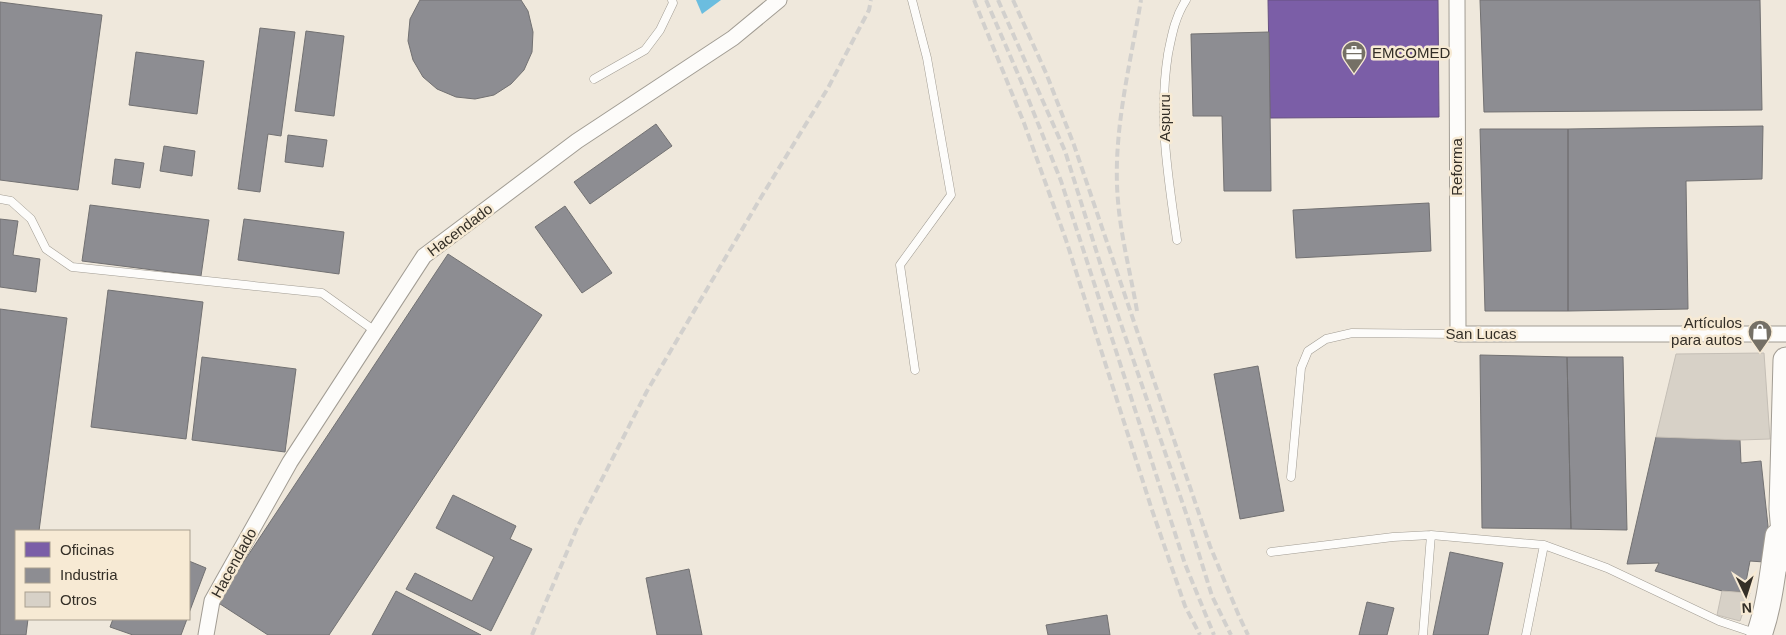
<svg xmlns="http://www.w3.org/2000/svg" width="1786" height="635" viewBox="0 0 1786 635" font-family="Arial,sans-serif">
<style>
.water{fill:#6bbddf}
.offices{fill:#7b5ea7;stroke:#665081}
.industry{fill:#8d8d92;stroke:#727172}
.building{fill:#d7d1c7;stroke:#c5bfb6}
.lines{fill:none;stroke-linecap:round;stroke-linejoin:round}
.service-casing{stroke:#a19c93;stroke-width:9}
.minor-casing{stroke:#a19c93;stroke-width:17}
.primary-casing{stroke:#a19c93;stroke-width:27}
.service{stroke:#fdfcfa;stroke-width:8}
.minor{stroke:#fdfcfa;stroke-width:15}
.primary{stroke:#fdfcfa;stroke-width:25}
.rail{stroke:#d2d0cd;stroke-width:4;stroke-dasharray:8 4;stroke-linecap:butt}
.labels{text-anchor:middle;stroke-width:5;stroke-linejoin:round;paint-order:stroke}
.poi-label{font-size:15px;fill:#342f27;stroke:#f7ead4;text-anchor:start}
.street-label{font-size:15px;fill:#342f27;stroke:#f7ead4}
</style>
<rect width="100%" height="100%" fill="#efe8dc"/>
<path class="water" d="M696,0H721L702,14Z"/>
<path class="offices" d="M1268,0H1438L1439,117L1270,118Z"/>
<path class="industry" d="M420,0H521L528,11L533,32L532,52L524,70L511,84L494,95L475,99L456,97L437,89L423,77L413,60L408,41L410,19Z
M1480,0H1760L1762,110L1484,112Z
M0,2L102,15L78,190L0,180Z
M260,28L295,32L281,136L268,134L260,192L238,189Z
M306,31L344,36L334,116L295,111Z
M1269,32L1271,191H1224L1222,116H1193L1191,34Z
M136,52L204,61L197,114L129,105Z
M656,124L672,146L590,204L574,182Z
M1763,126L1762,179L1686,181L1688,309L1568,311V129Z
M1480,129H1568V311H1485Z
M288,135L327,140L323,167L285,162Z
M164,146L195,151L192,176L160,171Z
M115,159L144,163L140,188L112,184Z
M1429,203L1431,251L1296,258L1293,210Z
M90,205L209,220L201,276L82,261Z
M565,206L612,273L582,293L535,227Z
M0,219L18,221L13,255L40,259L36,292L0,287Z
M244,219L344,232L339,274L238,260Z
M448,254L542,315L329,635H268L217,602Z
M108,290L203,302L186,439L91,427Z
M0,309L67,318L39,531H16V619H28L26,635H0Z
M1480,355L1567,357L1571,529L1482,528Z
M202,357L296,369L285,452L192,440Z
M1567,357H1623L1627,530L1571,529Z
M1258,366L1284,511L1240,519L1214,374Z
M1656,437L1740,440L1741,463L1761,461L1768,526L1764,562L1750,561L1744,592L1722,591L1655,571L1659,563L1627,564Z
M453,495L516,526L510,539L532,549L491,631L406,589L415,573L472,601L494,557L436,528Z
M1450,552L1503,563L1488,635H1433Z
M189,561L206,568L189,613Z
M689,569L702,635H657L646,578Z
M396,591L481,635H372Z
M1367,602L1394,608L1387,635H1359Z
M1107,615L1110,635H1048L1046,625Z
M113,619H187L181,635H133L110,627Z"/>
<path class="building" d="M1764,353L1770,439L1740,440L1656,437L1676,354Z
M1722,591L1750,593L1740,621L1717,615Z"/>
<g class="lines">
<defs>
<path id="service" d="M912,0L927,58L951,195L900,265L915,370
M594,79L645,50L660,30L673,3L672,0
M0,199L11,201L31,219L46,249L72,267L322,293L375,331
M1177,240C1168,176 1158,118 1168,54C1172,34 1175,17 1186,0
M1291,477L1301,368L1308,351L1326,339L1352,333L1458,334
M1271,552L1393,537L1431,535L1544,545L1607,568L1719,621L1755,633
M1423,635L1431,535
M1526,635L1544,545"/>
<path id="minor" d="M1457,0L1458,334H1786
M206,635L212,601L290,462L424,256L577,141L733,38L779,0"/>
<path id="primary" d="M1786,360L1782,509L1786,559
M1759,635C1770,604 1773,569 1778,536"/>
</defs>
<use href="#service" class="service-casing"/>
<use href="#minor" class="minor-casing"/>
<use href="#primary" class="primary-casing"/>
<use href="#service" class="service"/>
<use href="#minor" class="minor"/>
<use href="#primary" class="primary"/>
<path class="rail" d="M974,0L1024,123L1066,240L1152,510L1185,606L1200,635
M986,0L1021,81L1061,181L1185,564L1214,635
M998,0L1065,151L1101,266L1188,519L1212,596L1231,635
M1013,0L1046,73L1074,145L1210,546L1239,616L1248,635
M1137,311C1131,275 1121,238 1118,201C1112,134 1130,66 1141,0
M532,635L577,528L647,391L760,199L828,88L869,10L871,0"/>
</g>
<defs>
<symbol id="office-pin" viewBox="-11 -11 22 30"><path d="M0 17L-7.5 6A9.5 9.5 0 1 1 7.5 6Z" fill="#757066" stroke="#f7ead4"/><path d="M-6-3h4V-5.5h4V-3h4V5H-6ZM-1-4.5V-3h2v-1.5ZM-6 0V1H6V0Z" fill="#fff"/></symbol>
<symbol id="shop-pin" viewBox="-11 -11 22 30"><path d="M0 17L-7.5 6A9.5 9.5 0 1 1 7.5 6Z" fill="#757066" stroke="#f7ead4"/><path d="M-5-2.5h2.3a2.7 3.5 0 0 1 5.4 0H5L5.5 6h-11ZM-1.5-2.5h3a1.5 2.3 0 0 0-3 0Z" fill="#fff"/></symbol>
</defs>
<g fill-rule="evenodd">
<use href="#office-pin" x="1340" y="39" width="28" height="38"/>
<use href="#shop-pin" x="1746" y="318" width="28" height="38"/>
</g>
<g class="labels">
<g class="poi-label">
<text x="1372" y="58">EMCOMED</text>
<text x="1742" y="328" text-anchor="end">Artículos<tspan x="1742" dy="17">para autos</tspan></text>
</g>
<g class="street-label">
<text transform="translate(1165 118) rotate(-90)" y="5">Aspuru</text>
<text transform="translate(1457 167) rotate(-90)" y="5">Reforma</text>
<text transform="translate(460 230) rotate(-37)" y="5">Hacendado</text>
<text x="1481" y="339">San Lucas</text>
<text transform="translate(234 563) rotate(-61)" y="5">Hacendado</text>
</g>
</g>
<rect x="15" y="530" width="175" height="90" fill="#f7ead4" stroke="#a99f8f"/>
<rect x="25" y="542" width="25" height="15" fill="#7b5ea7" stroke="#a99f8f"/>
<text x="60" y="555" font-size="15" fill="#342f27">Oficinas</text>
<rect x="25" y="568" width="25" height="15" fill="#8d8d92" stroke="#a99f8f"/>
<text x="60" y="580" font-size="15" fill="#342f27">Industria</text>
<rect x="25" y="592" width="25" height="15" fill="#d7d1c7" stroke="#a99f8f"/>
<text x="60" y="605" font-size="15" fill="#342f27">Otros</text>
<g transform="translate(1746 595) rotate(176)" stroke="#f7ead4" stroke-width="4" paint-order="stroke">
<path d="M0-4L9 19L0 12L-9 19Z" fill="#342f27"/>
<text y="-8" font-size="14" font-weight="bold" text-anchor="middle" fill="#342f27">N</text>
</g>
</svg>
